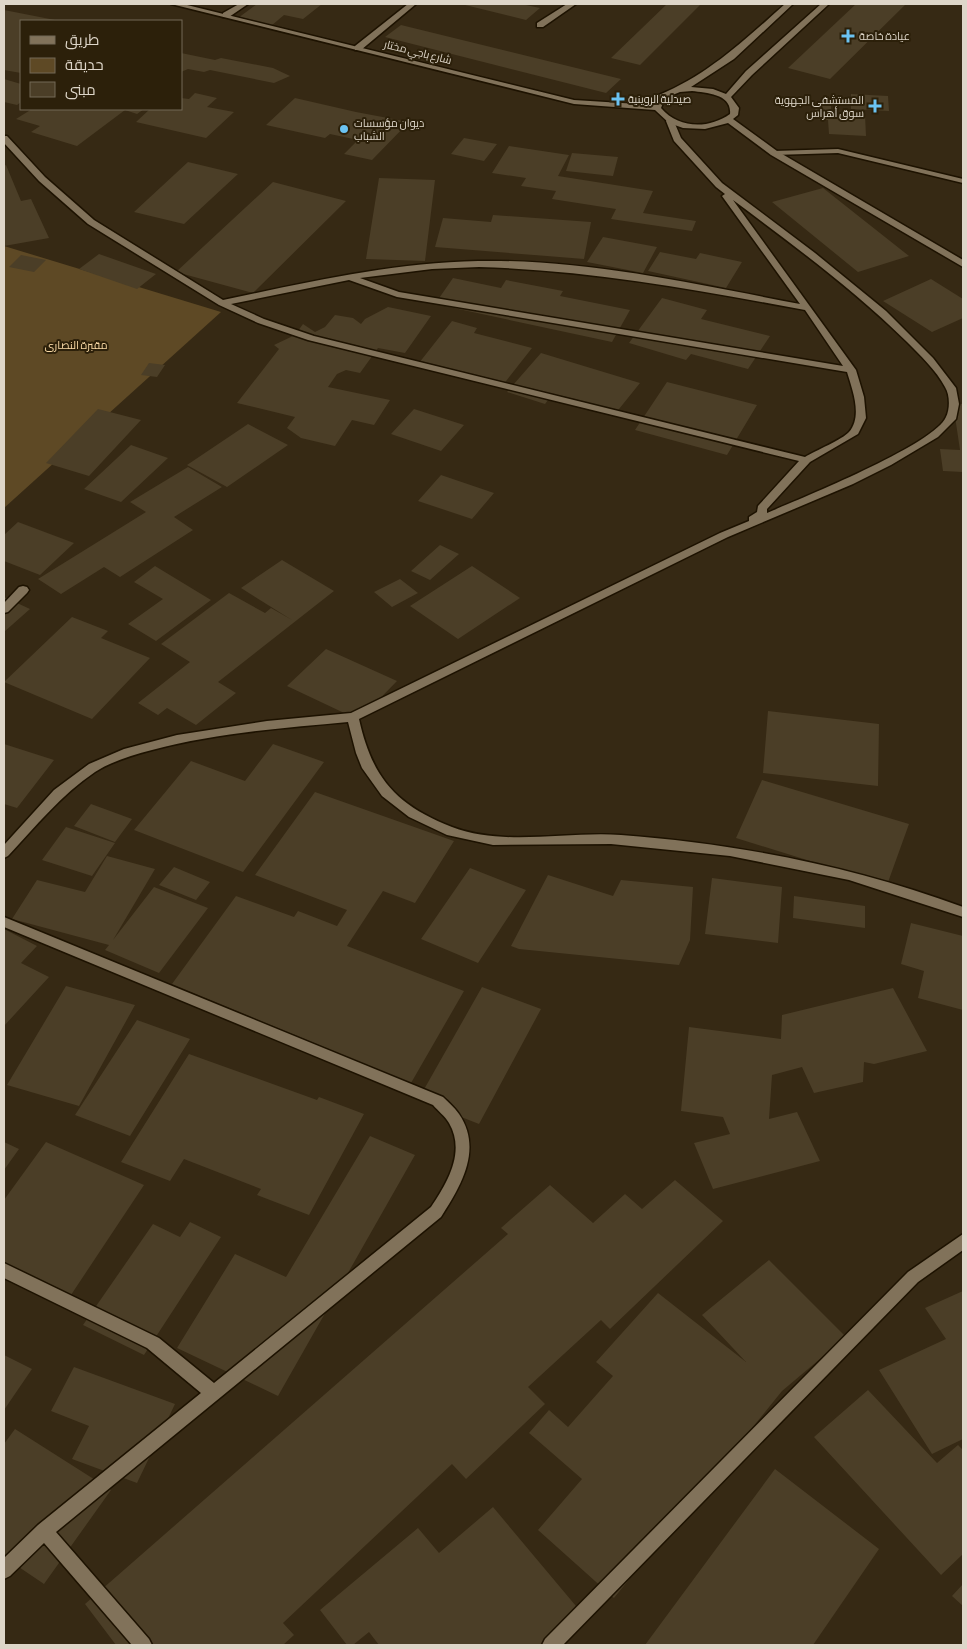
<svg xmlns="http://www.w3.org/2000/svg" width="967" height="1649" viewBox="0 0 967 1649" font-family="'Asap Condensed',Cairo,sans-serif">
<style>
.green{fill:#5e4925}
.building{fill:#4b3e27}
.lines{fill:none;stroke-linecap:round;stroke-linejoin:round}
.lane-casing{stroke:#1d1200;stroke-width:3}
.street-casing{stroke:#1d1200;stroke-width:3}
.secondary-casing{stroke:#1d1200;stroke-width:3}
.lane{fill:#81725a;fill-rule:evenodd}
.street{fill:#81725a;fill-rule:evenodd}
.secondary{fill:#81725a;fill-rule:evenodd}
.poi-dot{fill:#6bc3f2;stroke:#2c200a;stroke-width:2}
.labels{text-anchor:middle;stroke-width:4;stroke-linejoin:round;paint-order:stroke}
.far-poi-label{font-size:11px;fill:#ded6c9;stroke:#2c200a;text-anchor:start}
.far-street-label{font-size:11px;fill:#ded6c9;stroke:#2c200a}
.far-park-label{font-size:11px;fill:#f9d9a5;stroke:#2c200a}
</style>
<rect width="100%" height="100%" fill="#362914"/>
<path class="green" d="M4,246L221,312L4,508Z"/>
<path class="building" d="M257,4H322L303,19L284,15L271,26L238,18Z
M461,4H521L540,8L526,20Z
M667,4H701L640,65L611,58Z
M856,4H906L830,79L788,68Z
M4,10L55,20L21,21V73L4,70Z
M401,25L621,79L606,93L385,37Z
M181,53L215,60L221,58L273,68L290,76L274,83L210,70L204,72L188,69L181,72Z
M4,79L21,84V102L17,105L4,102Z
M195,93L217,98L207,107L234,112L206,138L136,122L150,109H181V98L189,99Z
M851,94L888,96L889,111L851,109Z
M295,98L356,112L409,122L372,160L344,154L358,140L330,134L325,138L266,125Z
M815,104L831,105V113L865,115L866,136L829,134L828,120L816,119Z
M32,109H144L137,114L125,110L77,146L31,132L40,126L16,119Z
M464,138L497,144L484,161L451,154Z
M509,146L569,155L558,176L653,191L643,213L696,221L692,231L611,219L616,209L552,199L556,191L521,186L526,178L492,173Z
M572,153L618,157L613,176L566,171Z
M188,162L238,174L184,224L134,212Z
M6,165L21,201L31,199L49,238L4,246V166Z
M379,178L435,180L425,261L366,259Z
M273,182L346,201L253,293L176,272Z
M823,188L909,256L858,272L772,202Z
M493,215L591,222L584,259L435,247L443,218L491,222Z
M603,237L657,247L643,273L587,262Z
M660,252L696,259L700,253L742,262L726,288L648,271Z
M99,254L156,274L137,289L79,269Z
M21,255L46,260L34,272L9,267Z
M453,278L501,288L506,280L563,291L560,296L630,310L612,342L435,304Z
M931,279L963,299V318L932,332L883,301Z
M662,298L707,310L701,319L770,336L748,369L691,354L686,360L629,343Z
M388,307L431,316L405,353L378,348L360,373L346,370L337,374L328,387L390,400L374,425L352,420L335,446L301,438L287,428L295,417L237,403L279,349L274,345L295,335L303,324L315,332L325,327L335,315L353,318L361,324L365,319Z
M452,321L477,328L474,333L532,348L503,385L419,363Z
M541,353L640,383L615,414L552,395L545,404L507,392Z
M149,363L165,365L157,377L141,375Z
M667,382L757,405L727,455L635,430Z
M953,403L963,404V472L943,471L940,449L960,450Z
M98,409L141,420L89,476L46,463Z
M414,409L464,425L441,451L391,434Z
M248,424L288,445L227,487L187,465Z
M131,445L168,458L121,502L84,489Z
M188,467L222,487L174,517L193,530L120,577L104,567L61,594L38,579L146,512L130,502Z
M441,475L494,493L472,519L418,501Z
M18,522L74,543L40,575L4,561V535Z
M440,545L459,554L430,580L411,571Z
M282,560L334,591L218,682L236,693L196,725L167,708L158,715L138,703L190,662L161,644L229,593L265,613L271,608L292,620L241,588Z
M155,566L211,600L156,641L128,624L163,599L134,582Z
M472,566L520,598L458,639L410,606Z
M400,579L418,593L392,607L374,592Z
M4,597L30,609L4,632Z
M72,617L108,631L101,638L150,658L92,719L4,682Z
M326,649L397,681L359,720L287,686Z
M768,711L879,724L878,786L763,773Z
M4,744L54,760L17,808L4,804Z
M273,744L324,762L243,872L134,830L191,761L245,781Z
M762,780L909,824L887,885L736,838Z
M315,792L454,841L415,903L383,891L347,946L464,991L407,1090L338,1062L343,1055L172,984L236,896L294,917L298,911L337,926L347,910L255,875Z
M91,804L132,819L115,842L74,826Z
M66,827L115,843L92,876L42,860Z
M107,856L155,869L113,940L154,887L208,908L159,973L105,950L109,945L12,919L37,880L85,892Z
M174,867L210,882L196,900L159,885Z
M470,868L526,890L478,963L421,939Z
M548,875L613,896L621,880L693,887L690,940L679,965L519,949L511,946Z
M712,878L782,887L778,943L705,934Z
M794,896L865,906V928L793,918Z
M911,923L963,936V1010L918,998L924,971L901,964Z
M4,929L37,946L21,963L49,977L4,1026Z
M66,986L135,1005L79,1106L7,1085Z
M482,987L541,1009L479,1124L418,1100Z
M893,988L927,1051L874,1064L864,1062L863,1082L814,1093L802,1067L772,1075L769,1119L797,1112L820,1161L713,1189L694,1143L730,1134L723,1117L681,1111L689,1027L781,1039L782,1015Z
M137,1020L190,1039L130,1136L75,1115Z
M189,1054L317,1100L319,1097L364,1114L309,1215L257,1195L261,1189L184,1159L170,1181L121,1162Z
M370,1136L415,1155L278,1396L177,1348L235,1254L286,1277Z
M4,1142L19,1149L4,1170Z
M46,1142L144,1185L65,1304L4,1277V1200Z
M675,1180L723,1221L610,1329L601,1320L528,1387L545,1404L466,1479L452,1464L283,1623L294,1635L283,1645H116L85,1604L508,1234L501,1228L550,1185L593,1223L625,1194L642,1209Z
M190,1222L221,1237L144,1355L83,1325L153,1224L180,1237Z
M769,1260L846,1337L782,1391L614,1598L538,1530L582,1479L529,1433L549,1410L568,1427L613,1376L596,1362L658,1293L746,1362L702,1315Z
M963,1291V1439L932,1454L879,1370L946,1339L925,1308Z
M4,1355L32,1369L4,1410Z
M74,1367L175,1404L137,1483L72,1459L89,1426L51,1411Z
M868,1390L937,1463L958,1445L963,1450V1554L941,1575L814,1437Z
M15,1429L111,1490L44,1584L4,1557V1444Z
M775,1469L879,1549L813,1645H645Z
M493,1507L586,1618L556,1645H379L369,1632L353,1645H347L320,1610L418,1528L439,1553Z
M963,1584V1606L952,1596Z"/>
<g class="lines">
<defs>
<path id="lane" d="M239,4H248L229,17H223V13Z
M408,4H416L361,50H355V46Z
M567,4H576L543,27H537V23Z
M838,149L963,179V183L838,153L774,155L770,153L774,151Z"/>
<path id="street" d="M667,119H673L681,138L722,183L815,253L886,311L933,358L956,388L959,404L956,419L938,437L891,465L853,484L728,537L359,719C372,778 396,805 452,827C505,847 566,831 621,835C739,844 852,866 963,907V917L849,880L730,856L611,844L493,845L447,835L409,817L382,796L362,768L356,753L348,722C283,728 216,733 152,750C133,755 112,761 95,772C61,795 36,826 8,856L4,858V845L54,790L89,764L124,749L177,735L267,721L351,713L720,533L749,521V517L757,512L758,506L799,461L308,340L258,323L219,305L88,224L39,181L4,143V136H7L45,177L94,220L223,300C308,282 391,263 478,261C586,259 694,284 800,304L722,196L725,194L716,187L674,141L666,121ZM733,200C793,245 853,289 906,341C920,355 936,370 945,387C950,395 950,409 946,417C934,445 799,499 767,513V509L810,462L858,434L866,418L864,397L856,370ZM479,267C590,270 697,290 805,310L843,366L399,292L360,278L432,269ZM349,280L397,297L847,372C852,389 863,416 849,432C843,439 815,451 805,457L314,336L264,319L231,304Z
M23,586L27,587L29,590L27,593L8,612L4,613V603L19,587Z
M4,917L443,1097C448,1102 454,1107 459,1114C483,1149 461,1186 441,1217L56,1532L149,1639L152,1645H132L44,1543L10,1576L4,1579V1558L38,1525L201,1393L147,1348L4,1278V1263L159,1338L214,1383L431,1207C447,1183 466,1152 449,1123C445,1116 438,1111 433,1105L4,927Z
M963,1234V1250L918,1282L563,1645H542L545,1639L908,1272Z"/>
<path id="secondary" d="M171,4H183L574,100L654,105L659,95C708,75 746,39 785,4H793L734,59L691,87L713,89L726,94L746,71L821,4H829L752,75L731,97L739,108L738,115L733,119L777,151L963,260V267L771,155L728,123L705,129L683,128L669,123L655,110L574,104ZM692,91C707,93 732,94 730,114C709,129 679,129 661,108L665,98L680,92Z"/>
</defs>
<use href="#lane" class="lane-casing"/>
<use href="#street" class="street-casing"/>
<use href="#secondary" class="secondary-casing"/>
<use href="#lane" class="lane"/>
<use href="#street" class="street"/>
<use href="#secondary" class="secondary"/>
</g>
<g class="poi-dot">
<path d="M845.5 28.5h5v5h5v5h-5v5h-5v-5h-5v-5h5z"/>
<path d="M615.5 91.5h5v5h5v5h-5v5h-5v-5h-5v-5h5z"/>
<path d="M872.5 98.5h5v5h5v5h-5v5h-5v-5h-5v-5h5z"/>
<circle cx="344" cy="129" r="5"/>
</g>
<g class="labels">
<g class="far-poi-label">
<text x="859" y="40">عيادة خاصة</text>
<text x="628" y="103">صيدلية الروينية</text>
<text x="864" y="104" text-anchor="end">المستشفى الجهوية<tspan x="864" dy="13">سوق أهراس</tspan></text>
<text x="354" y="127">ديوان مؤسسات<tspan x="354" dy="13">الشباب</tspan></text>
</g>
<g class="far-street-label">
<text transform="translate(418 52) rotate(14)" y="4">شارع باجي مختار</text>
</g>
<g class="far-park-label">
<text x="76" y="349">مقبرة النصارى</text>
</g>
</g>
<rect width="967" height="1649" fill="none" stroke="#ded6c9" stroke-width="10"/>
<rect x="20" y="20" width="162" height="90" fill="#2c200a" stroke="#736956"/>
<rect x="30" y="36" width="25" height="8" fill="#81725a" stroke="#736956"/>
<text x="65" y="45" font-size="15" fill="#ded6c9">طريق</text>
<rect x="30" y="58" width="25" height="15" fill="#5e4925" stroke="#736956"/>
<text x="65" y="70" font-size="15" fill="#ded6c9">حديقة</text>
<rect x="30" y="82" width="25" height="15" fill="#4b3e27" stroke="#736956"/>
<text x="65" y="95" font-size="15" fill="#ded6c9">مبنى</text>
</svg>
